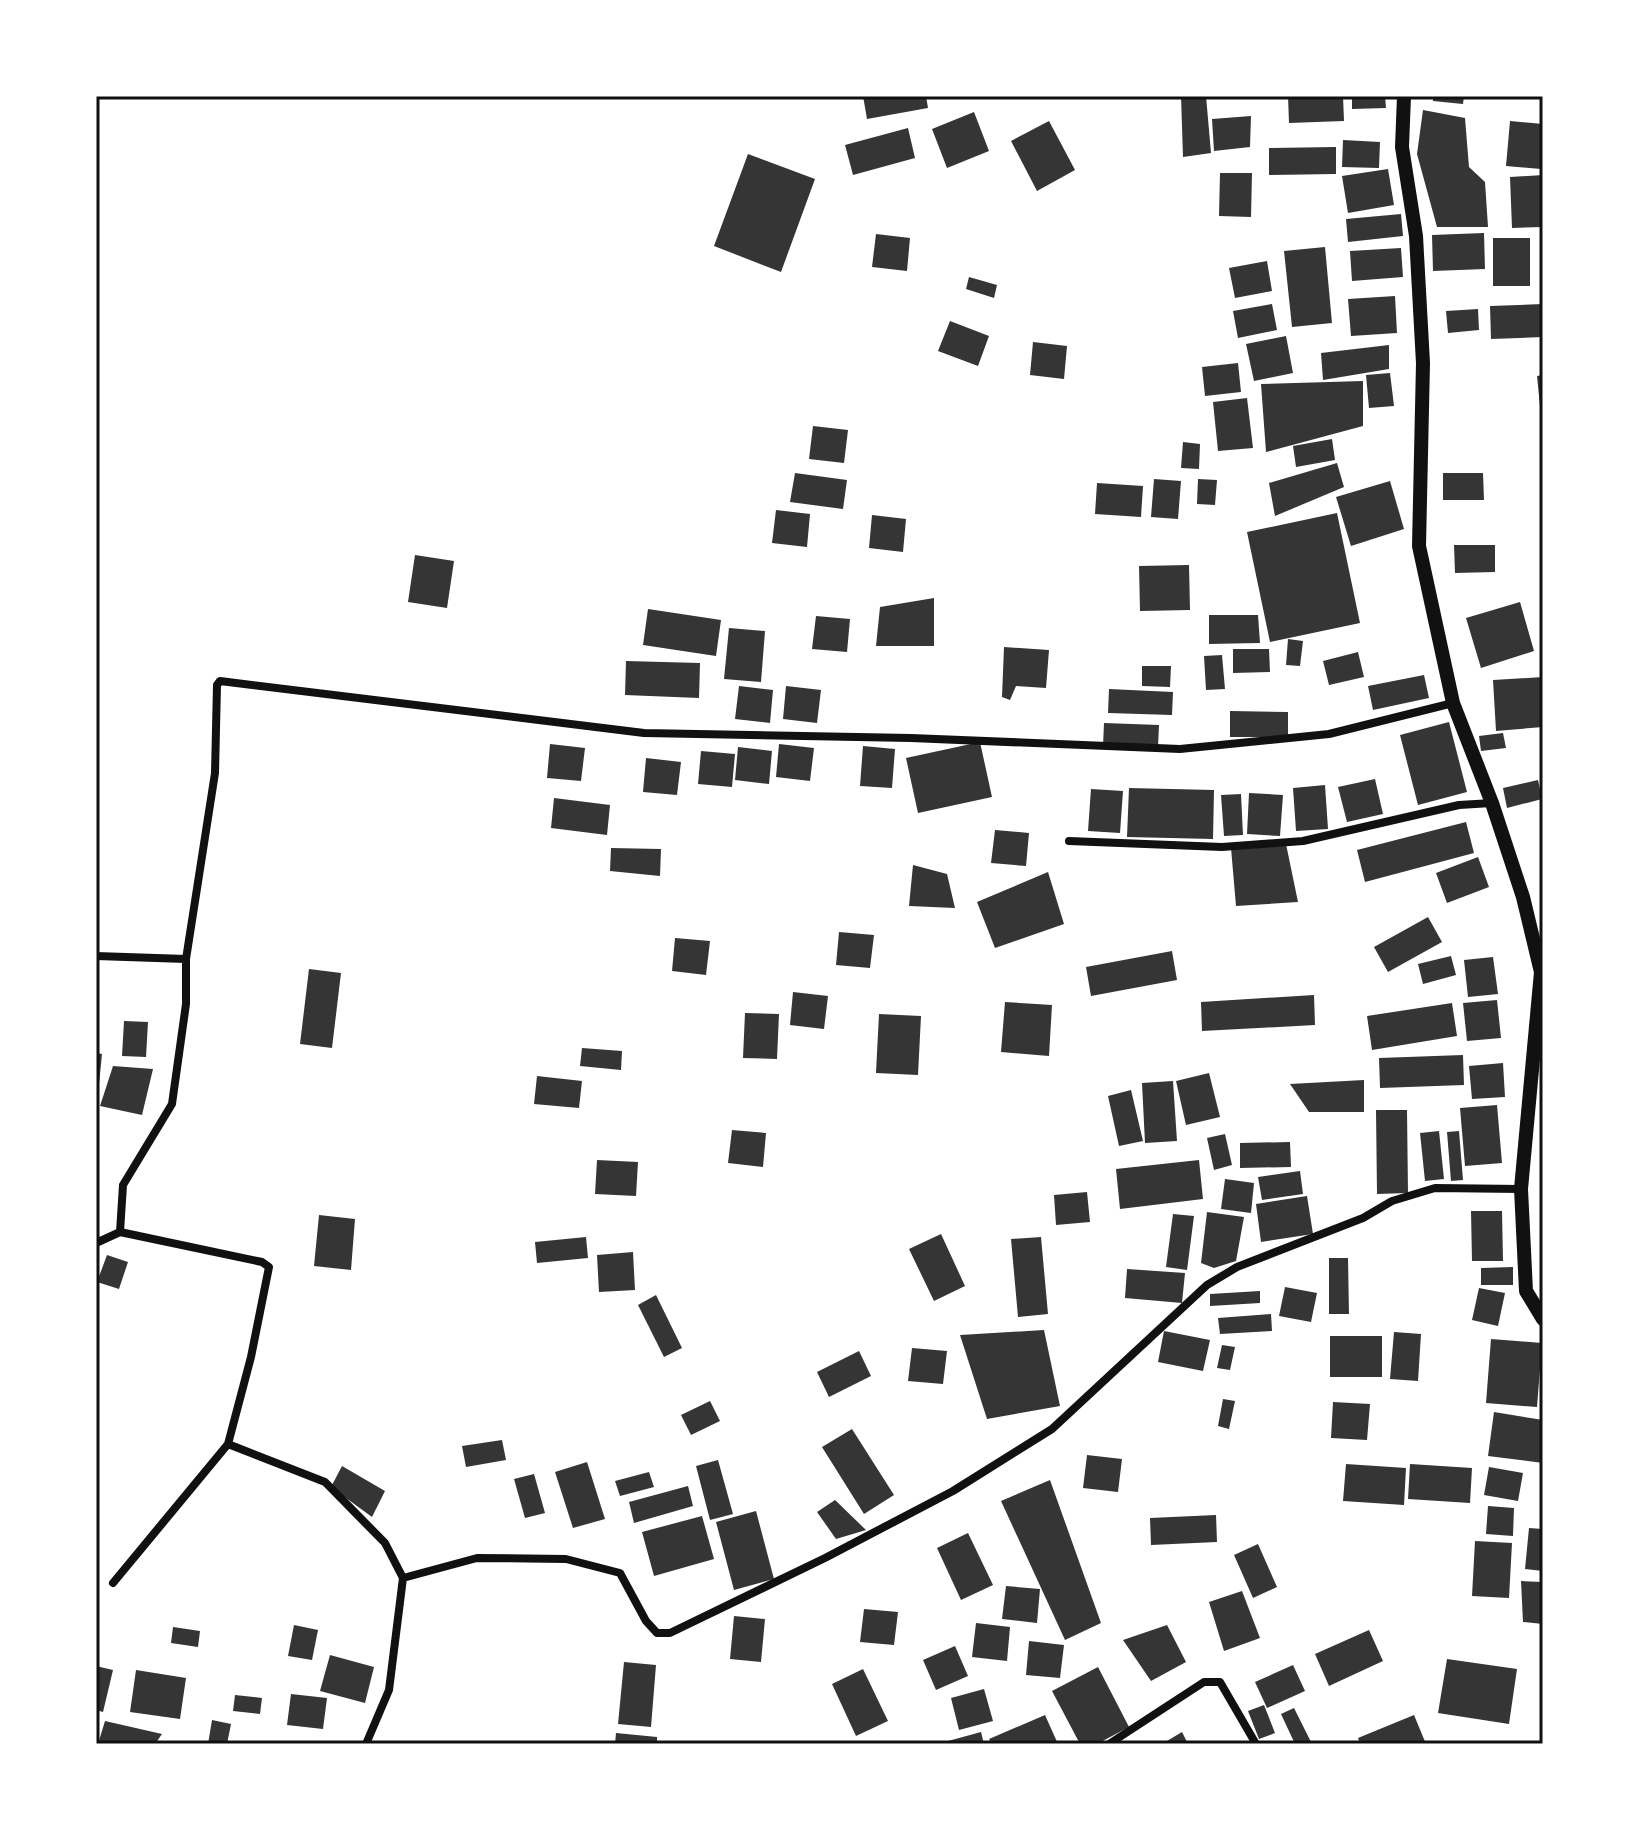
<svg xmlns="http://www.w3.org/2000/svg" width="1639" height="1840" viewBox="0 0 1639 1840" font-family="Rubik,sans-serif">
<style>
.building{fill:#353535}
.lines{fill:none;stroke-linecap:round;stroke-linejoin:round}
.minor{stroke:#111;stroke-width:8}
.tertiary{stroke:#111;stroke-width:14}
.neatline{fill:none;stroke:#111;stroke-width:3}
</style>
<rect width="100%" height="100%" fill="#fff"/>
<path class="building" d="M863,96H926L928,108L867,119Z
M1181,96H1206L1211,153L1183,157Z
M1288,96H1343L1344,121L1289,123Z
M1352,96H1385L1386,108L1352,109Z
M1433,96H1464L1463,104L1433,101Z
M1423,110L1465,118L1469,167L1485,182L1488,227H1437L1417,154Z
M974,112L989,151L947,168L932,129Z
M1251,116L1250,147L1214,151L1212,119Z
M1049,121L1075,170L1037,191L1011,141Z
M1510,121L1543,124L1541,169L1506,166Z
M908,128L915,158L853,175L845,145Z
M1343,140L1380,142L1379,168L1342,167Z
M1336,147V174L1269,175V148Z
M748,154L815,179L781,272L714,246Z
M1388,169L1394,205L1348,213L1342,176Z
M1220,173H1252L1251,217L1219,216Z
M1543,175V227L1512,228L1510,177Z
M1401,214L1403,236L1348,242L1346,219Z
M1484,233L1485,269L1433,271L1432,235Z
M876,234L910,238L907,271L872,267Z
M1493,238H1530V286H1493Z
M1325,247L1332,323L1292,327L1284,251Z
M1401,248L1403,277L1352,281L1350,251Z
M1267,261L1272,291L1235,298L1229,268Z
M969,277L997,285L994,298L966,289Z
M1395,296L1397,333L1351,336L1348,299Z
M1272,304L1277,330L1238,338L1233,311Z
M1543,304V337L1491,339L1490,306Z
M1478,309L1479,330L1448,333L1446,311Z
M950,321L989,336L978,366L938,351Z
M1286,336L1293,373L1254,381L1246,344Z
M1033,342L1067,346L1064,379L1030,375Z
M1389,345V369L1323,380L1321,353Z
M1238,363L1241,392L1205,396L1202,367Z
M1390,373L1394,406L1369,408L1366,375Z
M1543,375V406H1540L1537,376Z
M1363,381V426L1266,452L1261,384Z
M1247,398L1253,448L1218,451L1213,402Z
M813,426L848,430L844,463L809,459Z
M1332,439L1335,460L1296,467L1293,446Z
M1183,442L1200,444L1199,469L1181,468Z
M1337,463L1344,487L1275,516L1269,483Z
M795,473L847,480L843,509L790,502Z
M1443,473H1483L1484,500H1443Z
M1154,479L1181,481L1178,519L1151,517Z
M1198,479L1217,480L1215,505L1197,504Z
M1390,481L1404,529L1351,546L1336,497Z
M1097,483L1143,486L1141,517L1095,514Z
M776,510L810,514L807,547L772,543Z
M1337,513L1360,623L1270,642L1247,532Z
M872,515L906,519L903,552L869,548Z
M1454,545H1495V572L1455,573Z
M415,555L454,561L447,608L408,602Z
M1189,565L1190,610L1140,611L1139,566Z
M934,598V646H876L880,607Z
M1520,602L1534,651L1481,668L1466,618Z
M648,609L721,620L716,656L643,645Z
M1209,615H1258L1260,643L1209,644Z
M816,616L850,619L847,652L812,649Z
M729,628L765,631L761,682L724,679Z
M1288,639L1303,641L1300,666L1286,665Z
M1004,647L1049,650L1046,688L1016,686L1010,700L1002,697Z
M1233,649H1269L1270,672L1233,673Z
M1358,652L1364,677L1329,685L1323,661Z
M1222,655L1225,689L1206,690L1204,656Z
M626,661L700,663L699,698L625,695Z
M1142,666H1171L1170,687L1142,686Z
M1424,675L1429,698L1373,710L1368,686Z
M1543,677V727L1496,731L1493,680Z
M739,686L773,690L770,723L735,719Z
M786,686L821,690L817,723L783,719Z
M1109,689L1173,692L1172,715L1108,713Z
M1230,711L1288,712V737H1230Z
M1449,722L1467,792L1418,805L1400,735Z
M1104,723L1159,725L1158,747L1103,746Z
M1503,733L1506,748L1481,751L1479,736Z
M980,742L992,797L918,813L906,758Z
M550,744L585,748L581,781L547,778Z
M779,744L814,748L810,781L776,777Z
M863,746L895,749L892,788L860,786Z
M738,747L772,751L769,784L735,780Z
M701,751L735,754L732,787L698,784Z
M646,758L681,762L677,795L643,792Z
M1375,779L1383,814L1347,822L1338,787Z
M1538,780L1542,799L1507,808L1503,788Z
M1325,785L1328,829L1296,831L1293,788Z
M1129,788L1214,790L1213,839L1127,837Z
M1091,789L1123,791L1120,833L1088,831Z
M1249,793L1283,795L1280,836L1247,834Z
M1241,794L1243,835L1224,836L1221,795Z
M554,798L610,805L607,835L551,828Z
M1466,822L1474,853L1365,882L1357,850Z
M995,830L1029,833L1026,866L991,863Z
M1286,844L1298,902L1236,906L1231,848Z
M611,848L661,849L660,876L610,871Z
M1478,857L1489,887L1447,903L1436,873Z
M913,865L947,874L955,908L909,906Z
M1048,872L1064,924L995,948L977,902Z
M1428,917L1442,942L1388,972L1374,947Z
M839,932L874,935L870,968L836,965Z
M675,938L710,941L706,975L672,971Z
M1172,951L1177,980L1091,996L1086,967Z
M1451,956L1456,975L1423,984L1418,964Z
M1493,957L1498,994L1468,997L1464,960Z
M309,969L341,973L332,1048L300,1044Z
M793,992L828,996L824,1029L790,1025Z
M1314,995L1315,1025L1202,1031L1201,1002Z
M1497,1000L1501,1038L1467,1041L1463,1003Z
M1005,1002L1052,1005L1049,1056L1001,1052Z
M1452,1003L1457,1036L1372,1050L1367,1016Z
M745,1013L779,1014L777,1059L743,1058Z
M879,1014L921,1016L918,1075L876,1073Z
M124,1021L148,1022L146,1057L122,1056Z
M582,1048L622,1051L621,1070L580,1066Z
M96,1053L102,1054L98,1094L96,1093Z
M1463,1055L1464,1085L1380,1088L1379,1058Z
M1503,1063L1505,1097L1472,1099L1469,1066Z
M113,1066L153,1069L142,1115L100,1106Z
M1209,1073L1220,1117L1186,1125L1176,1081Z
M537,1076L582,1081L579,1108L534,1104Z
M1364,1080V1112H1309L1290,1084Z
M1173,1081L1177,1141L1145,1143L1142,1083Z
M1131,1090L1143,1141L1119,1146L1108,1096Z
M1497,1105L1502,1163L1465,1166L1460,1108Z
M1376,1110H1407L1408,1193L1377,1194Z
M732,1130L766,1133L763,1167L728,1163Z
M1439,1131L1444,1179L1425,1181L1420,1133Z
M1459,1131L1463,1180L1451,1181L1447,1132Z
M1225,1134L1232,1165L1214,1170L1207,1138Z
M1290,1142L1291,1167L1240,1168V1143Z
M597,1160L638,1162L636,1196L595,1194Z
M1199,1160L1203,1199L1120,1209L1116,1169Z
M1300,1171L1303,1194L1262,1200L1258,1177Z
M1225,1179L1254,1183L1251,1213L1221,1209Z
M1087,1192L1090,1222L1056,1225L1054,1195Z
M1307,1196L1313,1234L1261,1242L1256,1204Z
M1471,1211H1502L1503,1261H1472Z
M1207,1212L1244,1217L1236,1261L1214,1268L1201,1263Z
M1173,1214L1194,1216L1187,1270L1166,1267Z
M319,1215L355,1219L351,1270L314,1266Z
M941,1234L965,1286L934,1301L909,1249Z
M586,1237L588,1258L537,1263L535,1242Z
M1041,1237L1048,1314L1018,1317L1011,1239Z
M633,1252L635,1290L599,1292L597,1255Z
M107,1255L128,1262L119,1289L97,1282Z
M1329,1258H1348L1349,1314H1329Z
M1513,1267V1285H1481V1268Z
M1127,1269L1185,1273L1182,1303L1125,1298Z
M1285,1287L1317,1293L1311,1322L1279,1316Z
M1479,1288L1505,1293L1498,1326L1472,1320Z
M1260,1291V1303L1210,1306V1294Z
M656,1295L682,1348L664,1357L638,1305Z
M1271,1314L1272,1331L1220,1334L1218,1318Z
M1044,1330L1060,1406L987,1419L960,1335Z
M1164,1331L1210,1340L1203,1371L1158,1362Z
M1394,1332L1421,1334L1418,1381L1390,1379Z
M1330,1336H1382V1377H1330Z
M1491,1339L1542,1343L1537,1407L1486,1403Z
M1222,1345L1235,1347L1230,1370L1217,1368Z
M912,1348L947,1351L943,1384L908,1381Z
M859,1351L871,1376L829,1397L817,1372Z
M1223,1399L1235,1401L1229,1429L1218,1426Z
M710,1401L720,1421L691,1435L681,1415Z
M1333,1402L1370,1404L1367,1440L1331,1438Z
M1494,1412L1543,1420V1463L1488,1456Z
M852,1429L894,1495L864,1514L822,1447Z
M502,1440L506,1460L466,1467L462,1446Z
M1087,1455L1122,1459L1118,1492L1083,1488Z
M718,1460L733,1514L710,1520L696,1466Z
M587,1462L605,1519L573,1528L555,1472Z
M1346,1464L1406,1468L1404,1505L1343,1501Z
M1410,1464L1472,1468L1470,1503L1408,1499Z
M342,1466L385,1491L372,1517L331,1487Z
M1489,1467L1523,1473L1518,1501L1484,1495Z
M649,1472L654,1487L620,1496L615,1481Z
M534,1474L545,1513L525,1518L514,1479Z
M1050,1480L1101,1623L1065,1640L1001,1501Z
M688,1486L693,1506L634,1523L629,1502Z
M835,1500L866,1530L836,1539L817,1512Z
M1488,1506L1514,1508L1513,1536L1486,1534Z
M756,1511L774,1579L734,1590L716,1522Z
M1216,1515L1217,1542L1151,1545L1150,1518Z
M702,1516L714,1559L654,1576L642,1532Z
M1529,1528L1543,1529V1571L1525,1569Z
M968,1533L993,1585L961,1600L937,1548Z
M1475,1541L1512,1543L1509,1598L1472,1596Z
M1258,1544L1277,1587L1253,1598L1234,1555Z
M1521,1581L1543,1582V1624L1523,1622Z
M1006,1586L1040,1589L1037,1623L1002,1619Z
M1242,1591L1260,1638L1224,1651L1209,1602Z
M864,1609L898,1612L894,1645L860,1642Z
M734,1616L765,1619L761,1662L730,1659Z
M976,1623L1010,1627L1007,1661L972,1657Z
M294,1625L318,1630L312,1660L288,1656Z
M1167,1625L1186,1662L1151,1681L1123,1640Z
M173,1627L200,1631L198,1647L171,1643Z
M1369,1630L1383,1661L1329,1686L1315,1654Z
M1029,1641L1064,1645L1060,1678L1026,1675Z
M955,1646L968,1676L936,1690L923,1660Z
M330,1655L374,1667L365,1703L320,1691Z
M1447,1659L1517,1669L1509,1724L1438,1713Z
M624,1662L656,1665L651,1727L618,1724Z
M1293,1665L1305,1691L1267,1708L1255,1682Z
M96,1666L113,1670L103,1712L96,1710Z
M1098,1667L1129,1727L1097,1744H1080L1052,1691Z
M863,1669L888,1721L856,1736L832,1684Z
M136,1670L186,1678L180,1719L130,1712Z
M984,1689L993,1721L959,1730L951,1698Z
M291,1694L327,1698L323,1729L287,1725Z
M235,1695L262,1698L260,1714L233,1711Z
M1264,1705L1275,1733L1259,1739L1248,1711Z
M1294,1708L1312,1744H1295L1281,1714Z
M1045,1715L1058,1744H992L989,1739Z
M1414,1715L1426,1744H1360L1358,1738Z
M212,1720L231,1724L227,1744H208Z
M105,1721L162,1734L155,1744H98Z
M981,1732L984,1744H949L948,1741Z
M1182,1732L1188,1744H1162Z
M616,1733L657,1737V1744H615Z"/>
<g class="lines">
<path class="minor" d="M1069,841L1222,847L1303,841L1459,805L1492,803
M96,956L186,959
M96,1243L120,1232
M403,1578L385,1543L325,1482L228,1444L251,1357L269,1267L262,1262L120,1232L123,1185L172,1104L186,1004V959L215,773L217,685L220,681L644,733L911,738L1180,749L1329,734L1453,703
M113,1583L228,1444
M366,1744L389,1690L403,1578L477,1558L566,1559L620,1573L646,1621L657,1633H670L825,1558L953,1491L1052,1429L1207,1285L1237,1267L1363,1218L1392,1201L1435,1188L1521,1189
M1109,1744L1204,1682H1220L1256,1744"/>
<path class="tertiary" d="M1404,96L1402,147L1416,236L1423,363L1419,546L1453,703L1492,803L1523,897L1541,972L1521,1189L1526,1291L1543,1319"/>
</g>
<rect width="1639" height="1840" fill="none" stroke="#ffffff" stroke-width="196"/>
<rect x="98" y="98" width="1443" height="1644" class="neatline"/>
</svg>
